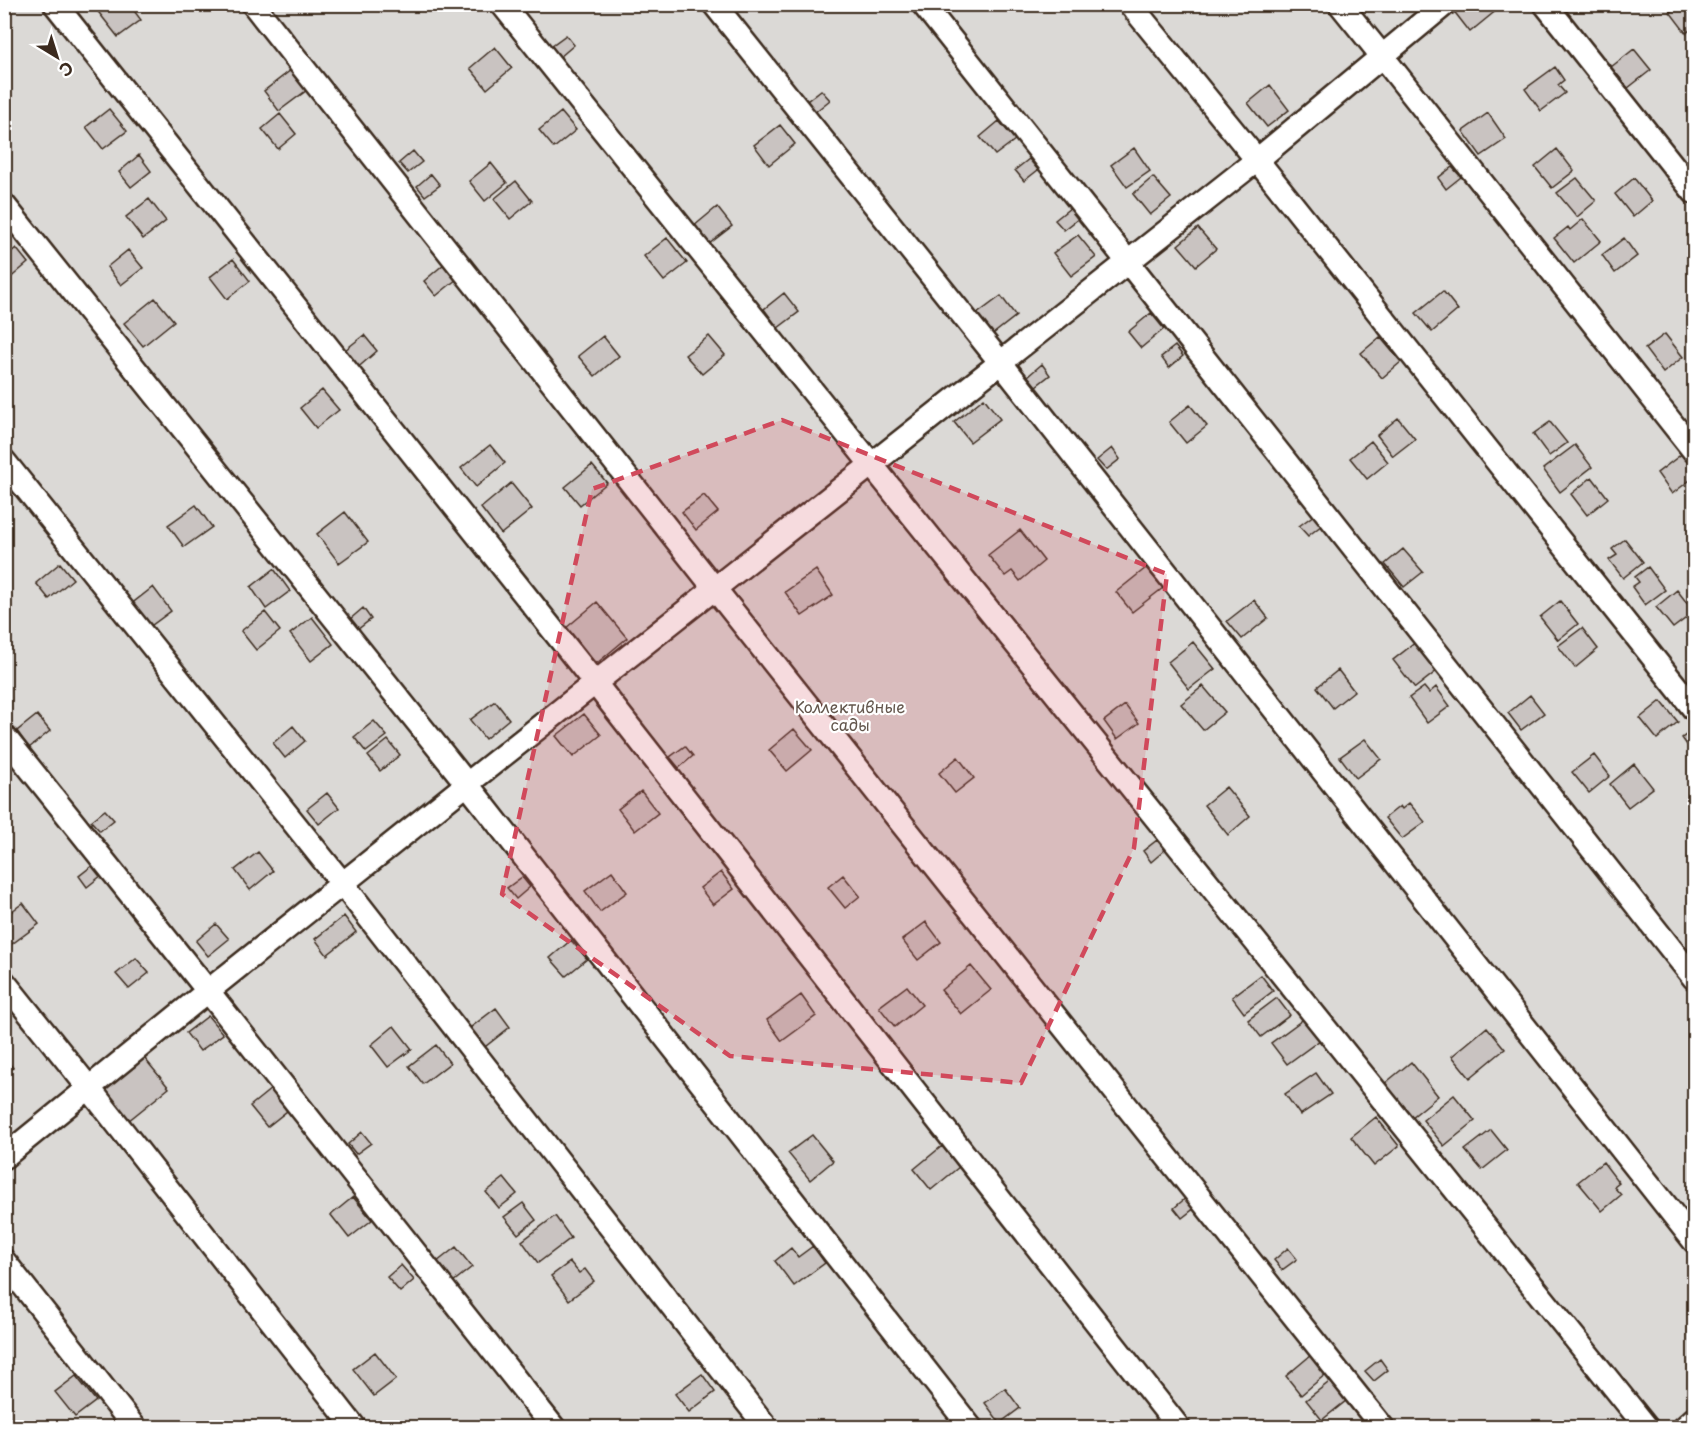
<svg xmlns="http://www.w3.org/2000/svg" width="1699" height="1432" viewBox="0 0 1699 1432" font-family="'Playpen Sans',sans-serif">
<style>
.green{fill:#dbd9d6;stroke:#8b827a;stroke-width:1.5}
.building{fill:#c9c3c1;stroke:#3b2a1e;stroke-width:1.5}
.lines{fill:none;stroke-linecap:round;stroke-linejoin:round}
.minor-casing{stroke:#3b2a1e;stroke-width:27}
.minor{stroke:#fff;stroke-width:22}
.marked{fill:#d1495b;fill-opacity:0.2;stroke:#d1495b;stroke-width:4.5;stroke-dasharray:12 8;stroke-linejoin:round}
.labels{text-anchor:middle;stroke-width:4.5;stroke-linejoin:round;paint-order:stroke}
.park-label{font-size:16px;fill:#63564c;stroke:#fff}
</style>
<rect width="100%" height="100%" fill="#f7f6f6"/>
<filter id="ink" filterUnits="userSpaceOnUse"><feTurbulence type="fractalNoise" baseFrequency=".0167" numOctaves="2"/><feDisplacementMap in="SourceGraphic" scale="12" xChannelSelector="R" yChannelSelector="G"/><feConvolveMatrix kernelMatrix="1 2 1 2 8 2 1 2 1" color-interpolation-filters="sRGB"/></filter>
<g filter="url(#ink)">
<path class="green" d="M5,5H1694V1427H5Z"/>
<path class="building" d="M101,4H129L141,20L118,37L96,9Z
M729,4H743L735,12Z
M1460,4H1503V5L1470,32L1453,10Z
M1680,4H1694V27L1686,33L1670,12Z
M566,35L574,45L560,57L551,46Z
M495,47L512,68L487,89L470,68Z
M1634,49L1651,70L1628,88L1611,67Z
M1555,67L1564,80L1558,85L1565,93L1541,111L1525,89Z
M291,70L307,90L279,111L264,91Z
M1270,85L1289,110L1267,127L1248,103Z
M821,90L830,100L815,112L807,101Z
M109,109L127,131L103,149L86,127Z
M561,112L576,130L554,148L539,130Z
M1488,113L1506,139L1481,156L1463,131Z
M280,114L296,134L278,149L262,129Z
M999,121L1015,140L995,155L980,137Z
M780,125L795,144L769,165L754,145Z
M1134,148L1150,171L1127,187L1111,165Z
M1557,149L1574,171L1552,188L1535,167Z
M413,151L422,162L408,173L399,163Z
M139,155L151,171L131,187L119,172Z
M1029,159L1038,170L1024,181L1015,170Z
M491,163L507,183L485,201L469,181Z
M1452,167L1461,177L1446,189L1438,178Z
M431,174L440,185L425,196L417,186Z
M1153,177L1171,198L1150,215L1133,194Z
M1577,178L1596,201L1577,217L1557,193Z
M1634,178L1652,201L1633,217L1615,194Z
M516,181L532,201L510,219L494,199Z
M149,199L166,221L143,239L126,217Z
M717,207L732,226L709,244L694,226Z
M1070,208L1078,219L1064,230L1055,220Z
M1583,219L1601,241L1574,263L1554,238L1568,227L1570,230Z
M1198,228L1216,249L1196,266L1178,245Z
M1078,235L1096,257L1071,276L1053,253Z
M667,238L687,263L664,281L644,256Z
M1624,238L1637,256L1615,273L1602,255Z
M16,248L28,263L8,280L4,275V258Z
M128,250L143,268L121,285L107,267Z
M233,259L250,281L227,299L210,277Z
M444,264L457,279L436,296L424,281Z
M1443,291L1458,310L1432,332L1416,313Z
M784,293L799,312L778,328L764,309Z
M1001,296L1016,316L993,334L977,314Z
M155,298L174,321L143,346L124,323Z
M1151,313L1164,329L1141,348L1128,332Z
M1665,334L1683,357L1663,373L1645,349Z
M364,335L377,351L354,371L340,354Z
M603,336L619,356L595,376L578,356Z
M709,336L725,355L702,374L685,355Z
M1380,337L1401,362L1382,378L1361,353Z
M1175,346L1183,356L1169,368L1161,357Z
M1042,364L1050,375L1036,386L1028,376Z
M322,390L339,410L316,428L300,408Z
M984,398L1000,419L970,442L954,422Z
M1190,405L1207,426L1186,443L1169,422Z
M1398,418L1415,439L1393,456L1377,435Z
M1550,422L1567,443L1549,456L1533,434Z
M1371,441L1388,462L1367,479L1350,458Z
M490,445L505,463L476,487L461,468Z
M1575,445L1592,467L1560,492L1543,469Z
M1112,448L1120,459L1106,470L1097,460Z
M1683,453L1694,469V477L1672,494L1657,473Z
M592,465L607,483L580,505L565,487Z
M1592,477L1608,498L1587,515L1571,494Z
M511,483L532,509L501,534L481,508Z
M704,495L718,512L696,530L682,512Z
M196,505L212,527L184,547L168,525Z
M345,512L368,542L339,563L317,534Z
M1314,515L1322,525L1308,536L1299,526Z
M1020,530L1044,561L1020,581L1012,571L1005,576L988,555Z
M1625,539L1643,562L1623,578L1609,560L1617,555L1612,549Z
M1403,549L1423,572L1404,587L1385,564Z
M60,563L73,579L49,599L36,583Z
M1648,567L1665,590L1645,605L1632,587L1639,582L1635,577Z
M1146,568L1163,588L1132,612L1116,592Z
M274,569L290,591L266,609L251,587Z
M816,570L833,595L802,616L785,592Z
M153,587L171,611L148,628L130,605Z
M1677,590L1694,612L1673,628L1656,607Z
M1254,600L1268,618L1242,639L1227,621Z
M1560,601L1578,624L1558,640L1540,617Z
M597,602L627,638L596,664L566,628Z
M363,608L371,619L357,630L349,620Z
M265,612L280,631L256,650L241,631Z
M312,617L333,644L311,661L290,634Z
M1582,628L1598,649L1575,668L1558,646Z
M1193,642L1215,669L1189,689L1168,662Z
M1416,642L1438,670L1415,688L1393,660Z
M1338,670L1354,691L1333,708L1317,687Z
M1203,686L1225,712L1203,730L1181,704Z
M1424,687L1429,693L1436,687L1450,706L1427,723L1409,698Z
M1530,695L1544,713L1521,730L1508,713Z
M495,701L509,719L485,739L470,720Z
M1661,701L1678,722L1657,739L1640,718Z
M1125,705L1139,723L1117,739L1104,721Z
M584,714L601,735L573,757L556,736Z
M37,715L50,731L29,748L17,731Z
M374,721L387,736L366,752L354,737Z
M293,726L305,741L285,758L273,743Z
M794,729L812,750L787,771L769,750Z
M1694,729V755L1682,738Z
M1365,739L1381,759L1356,778L1340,757Z
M388,740L400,755L380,771L368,756Z
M685,746L693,756L679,768L670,757Z
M1594,755L1610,776L1589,793L1572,772Z
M958,757L974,778L955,793L939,773Z
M1634,764L1653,788L1628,807L1610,784Z
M1226,787L1250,816L1228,835L1204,805Z
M641,791L658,813L635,831L618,809Z
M327,793L339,808L319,824L307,809Z
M1409,803L1425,822L1402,839L1385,818L1400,806L1402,809Z
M105,810L114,820L100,831L91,821Z
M1157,840L1165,850L1151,862L1143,851Z
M258,852L273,871L250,890L235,870Z
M93,865L102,875L87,887L79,876Z
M612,871L627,892L600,912L585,891Z
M721,872L734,889L713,905L700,888Z
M843,875L860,896L845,908L828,887Z
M522,877L530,887L516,899L507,888Z
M23,903L39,924L12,944L4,934L10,930L4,922V917Z
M344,916L356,932L327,955L315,939Z
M926,922L941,942L918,960L902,940Z
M216,924L229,939L208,956L196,941Z
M571,940L587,959L566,976L550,958Z
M136,958L149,973L129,989L116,974Z
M971,966L991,990L961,1014L941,990Z
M1261,975L1273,991L1244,1013L1232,997Z
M907,986L922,1005L895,1027L879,1007Z
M801,995L816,1016L782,1041L767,1020Z
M1277,998L1290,1015L1261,1037L1248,1020Z
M496,1008L510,1027L481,1050L466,1031Z
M208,1016L223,1034L200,1051L186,1033Z
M1305,1018L1320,1040L1287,1064L1271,1043Z
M394,1026L412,1049L388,1067L371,1045Z
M1487,1027L1505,1049L1470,1078L1452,1056Z
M436,1045L450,1063L423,1084L409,1066Z
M141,1054L169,1088L128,1121L101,1088Z
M4,1057L13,1068L4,1075Z
M1411,1062L1438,1096L1411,1118L1384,1084Z
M1316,1073L1331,1094L1300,1115L1285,1094Z
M271,1089L287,1111L267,1127L250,1106Z
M1454,1095L1475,1121L1444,1146L1423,1120Z
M1376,1117L1399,1146L1374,1166L1351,1137Z
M1491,1130L1507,1150L1482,1170L1465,1150Z
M362,1132L371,1143L356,1154L348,1144Z
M812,1135L833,1161L810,1180L788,1153Z
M942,1146L959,1167L931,1190L914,1169Z
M1603,1162L1619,1183L1614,1187L1621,1195L1602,1211L1578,1182Z
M504,1178L517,1194L499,1208L486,1192Z
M1188,1196L1196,1207L1182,1218L1174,1208Z
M353,1197L372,1220L349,1238L331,1215Z
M523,1203L536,1220L518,1234L504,1217Z
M555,1216L571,1238L538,1263L522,1241Z
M813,1246L825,1263L794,1286L775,1261L791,1248L798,1257Z
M456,1247L472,1267L453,1282L437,1262Z
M1288,1248L1297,1259L1282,1270L1274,1260Z
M570,1262L579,1273L585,1269L594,1281L569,1300L551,1276Z
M401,1265L414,1280L400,1292L387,1277Z
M375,1352L396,1379L374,1396L353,1369Z
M1311,1355L1326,1374L1301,1395L1286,1376Z
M1380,1359L1388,1370L1374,1381L1365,1371Z
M702,1374L715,1392L689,1412L675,1394Z
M76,1376L96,1401L75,1417L55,1392Z
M1332,1380L1347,1400L1322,1420L1306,1400Z
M1005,1388L1020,1408L1000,1423L985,1403Z"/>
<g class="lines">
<defs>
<path id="minor" d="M55,4L595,683L1179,1428
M253,4L715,589L1383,1428
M502,4L871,464L1647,1428
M714,4L1001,363L1694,1241
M923,4L1128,262L1694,978
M1130,4L1257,160L1694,709
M1340,4L1382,56L1694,451
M1545,4L1694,192
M4,205L467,784L971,1428
M4,461L342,883L767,1428
M4,736L208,991L554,1428
M4,982L89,1088L355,1428
M4,1157L208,991L467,784L1257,160L1445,4
M4,1261L135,1428
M1684,1428L1694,1419"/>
</defs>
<use href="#minor" class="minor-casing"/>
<use href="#minor" class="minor"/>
</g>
</g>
<path class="marked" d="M782,420L1167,574L1134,848L1021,1083L730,1056L502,894L592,489Z"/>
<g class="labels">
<g class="park-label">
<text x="850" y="713">Коллективные<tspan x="850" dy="18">сады</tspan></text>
</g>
</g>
<rect width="1699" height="1432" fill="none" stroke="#fff" stroke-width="24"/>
<rect x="12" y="12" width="1675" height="1408" fill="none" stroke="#3b2a1e" stroke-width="2" filter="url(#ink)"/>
<g transform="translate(57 57) rotate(142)" stroke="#ffffff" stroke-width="4.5" paint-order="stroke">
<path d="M0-4.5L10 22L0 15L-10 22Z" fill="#3b2a1e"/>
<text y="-9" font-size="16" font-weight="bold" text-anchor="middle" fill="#3b2a1e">С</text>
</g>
</svg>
